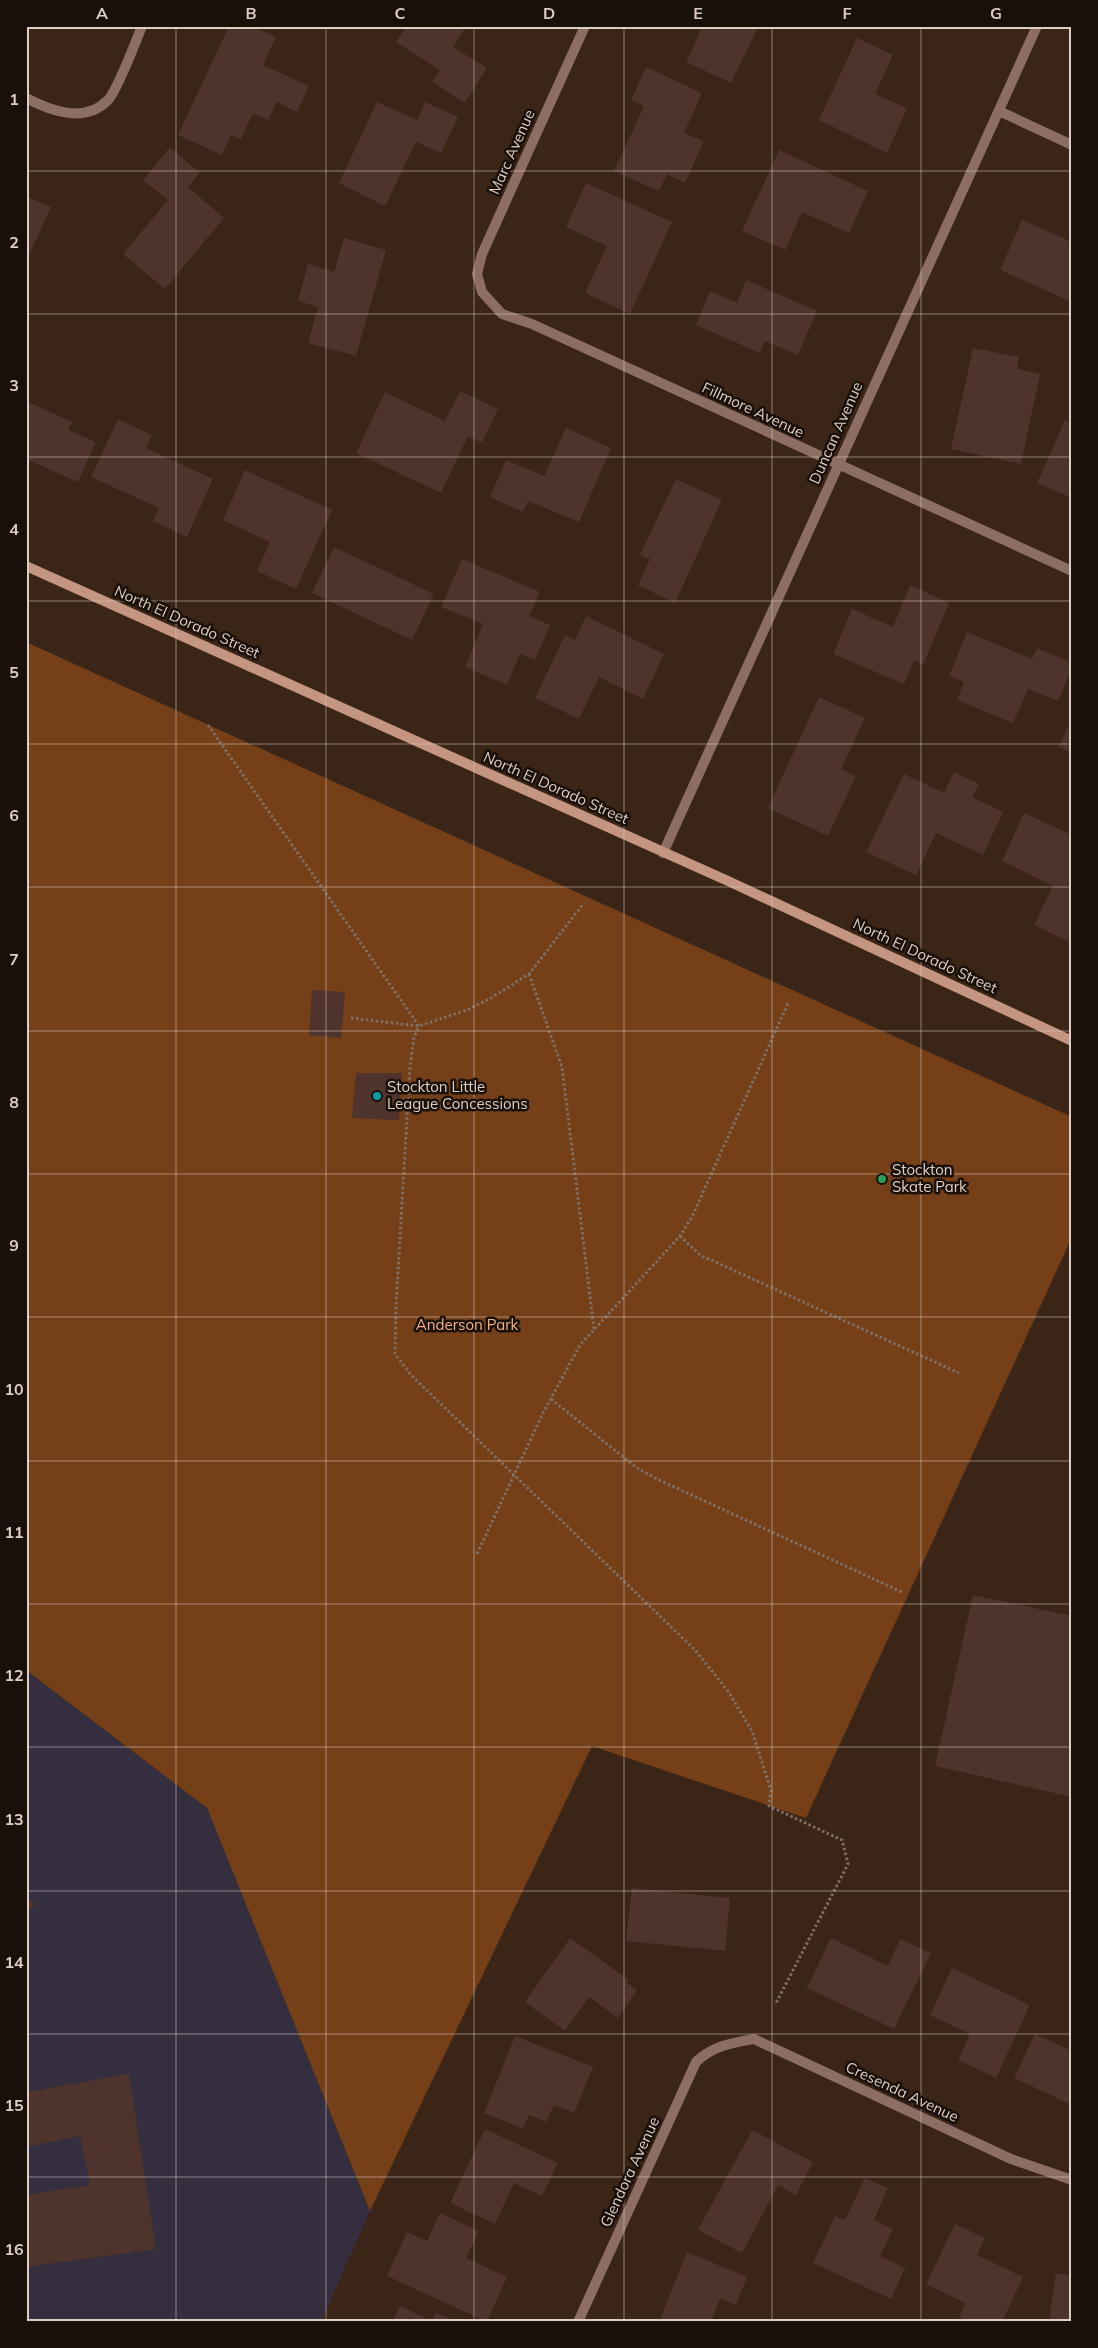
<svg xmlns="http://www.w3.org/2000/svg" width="1098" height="2348" viewBox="0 0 1098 2348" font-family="Mulish,sans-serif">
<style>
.education{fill:#342e3f}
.green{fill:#753f18}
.building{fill:#4f332d}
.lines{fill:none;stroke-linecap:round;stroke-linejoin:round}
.path{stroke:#826f63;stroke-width:3;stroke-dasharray:2.5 2.5;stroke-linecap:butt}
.minor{stroke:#8c6f62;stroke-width:10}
.secondary{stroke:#c49580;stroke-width:10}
.grid{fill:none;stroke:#ddcec5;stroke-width:1;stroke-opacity:0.55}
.culture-dot{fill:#0f9aa8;stroke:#1a100a;stroke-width:2}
.leisure-dot{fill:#2e9e5b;stroke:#1a100a;stroke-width:2}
.labels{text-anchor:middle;stroke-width:5;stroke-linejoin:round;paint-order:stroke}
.street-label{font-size:15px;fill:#ddcec5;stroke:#1a100a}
.poi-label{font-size:15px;fill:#ddcec5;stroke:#1a100a;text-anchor:start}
.park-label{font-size:15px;fill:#f6b185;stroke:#1a100a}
.neatline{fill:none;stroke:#ddcec5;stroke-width:2}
.grid-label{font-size:16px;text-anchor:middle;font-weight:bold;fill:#ddcec5}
</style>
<rect width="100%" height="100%" fill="#3b2516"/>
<path class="education" d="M26,1670L207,1808L370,2211L321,2322H26Z"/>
<path class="green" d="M26,642L1072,1117V1237L806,1818L592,1746L370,2211L207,1808L26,1670Z"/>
<path class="building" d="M229,26H252L276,37L263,65L309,86L297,112L277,102L268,120L253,113L241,139L231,135L222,155L178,135Z
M407,26H466L453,47L487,68L465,103L432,82L440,70L396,42Z
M703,26H759L731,83L686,62Z
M857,38L893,55L875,94L907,108L887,153L819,120Z
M646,67L702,93L684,133L704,141L685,183L667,174L659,191L614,171L644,106L631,100Z
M377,102L417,120L425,102L458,117L441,153L416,142L385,206L339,183Z
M170,147L200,173L188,187L224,218L165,289L123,254L168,200L143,180Z
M779,150L868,191L849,233L802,212L785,250L742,231Z
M586,183L672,222L630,314L585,293L607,246L566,227Z
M26,196L51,207L26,262Z
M1022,220L1072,242V302L1000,270Z
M344,238L386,250L356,356L308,343L318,307L298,301L308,264L334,272Z
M746,280L817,311L798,355L765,341L760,353L696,325L710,291L737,303Z
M973,348L1019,357L1017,369L1040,374L1021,464L951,449Z
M460,391L498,409L482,443L468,436L441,493L356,453L385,392L445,421Z
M26,401L72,422L68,430L96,442L78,482L26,459Z
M118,419L152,435L146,448L213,479L187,537L153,521L159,508L91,477Z
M1065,420L1072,423V498L1037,483Z
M566,428L611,448L579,522L528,501L523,512L490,497L506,460L544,476Z
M245,470L332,510L296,589L257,571L270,542L223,520Z
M676,479L722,500L675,603L638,585L650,559L640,555Z
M334,547L434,594L412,640L312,593Z
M462,559L540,592L529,616L550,625L535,660L520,654L507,685L465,667L483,624L441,607Z
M910,585L949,603L923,665L914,660L904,684L833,654L852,609L893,627Z
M586,616L664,654L643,699L599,677L579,719L535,698L565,635L575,640Z
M967,632L1032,659L1037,648L1072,663V668L1058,701L1028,689L1013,723L957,700L964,682L949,676Z
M819,697L865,718L841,769L856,776L828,836L768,808Z
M1072,719V753L1058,747Z
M954,772L979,784L972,797L1003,812L983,855L936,833L916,875L866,852L904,774L944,793Z
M1024,813L1072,835V943L1034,925L1053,886L1002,861Z
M312,990L345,992L341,1038L309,1035Z
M356,1073H402L399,1120L352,1118Z
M973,1595L1072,1616V1797L935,1766Z
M632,1888L730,1898L725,1951L626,1941Z
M26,1895L35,1904L26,1914Z
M570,1938L629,1980L627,1983L637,1990L618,2018L589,1997L565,2031L525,2002Z
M831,1938L888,1966L900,1939L931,1953L894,2029L807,1988Z
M952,1968L1030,2005L996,2078L958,2060L970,2034L930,2015Z
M1035,2034L1072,2051V2105L1014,2078Z
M515,2036L593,2067L574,2113L554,2105L546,2122L529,2115L523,2129L484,2113Z
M129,2074L156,2249L26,2267V2195L90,2185L80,2136L26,2147V2092Z
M485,2129L558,2163L542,2196L514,2183L495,2224L450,2203Z
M752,2130L813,2162L796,2195L778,2185L742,2253L698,2230Z
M865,2178L888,2188L874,2220L893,2229L880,2256L905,2268L891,2299L813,2263L835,2216L845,2220Z
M440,2213L479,2231L466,2258L507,2277L487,2322L387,2276L407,2232L427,2241Z
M955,2224L985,2238L977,2255L1023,2277L1002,2322H967L959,2318L965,2303L926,2284Z
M687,2252L747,2277L736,2305L720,2298L711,2322H659Z
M1056,2273L1072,2276V2322H1049Z
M400,2306L432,2321L436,2313L456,2322H392Z"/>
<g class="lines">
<path class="path" d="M208,725L419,1026L414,1038L410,1067L396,1306L395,1354L411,1375L695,1650L728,1691L752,1731L771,1790L769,1806L842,1840L848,1864L775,2005
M529,974L562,1067L594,1329
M351,1018L419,1026L467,1010L491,998L529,974L584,903
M680,1236L700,1255L959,1373
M551,1399L637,1468L657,1479L902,1592
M477,1554L542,1415L580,1345L680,1236L692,1217L789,1001"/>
<path class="minor" d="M585,26L482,254L477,274L482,292L502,314L532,324L1072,571
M26,98C51,111 85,124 108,100C117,91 136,41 142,26
M999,111L1072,145
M663,853L1037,26
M578,2322L696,2062C713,2046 731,2043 754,2039L1011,2159L1072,2180"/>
<path class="secondary" d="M26,566L728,881L1072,1041"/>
</g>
<path class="grid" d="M176,26V2322M326,26V2322M474,26V2322M624,26V2322M772,26V2322M921,26V2322M26,171H1072M26,314H1072M26,457H1072M26,601H1072M26,744H1072M26,887H1072M26,1031H1072M26,1174H1072M26,1317H1072M26,1461H1072M26,1604H1072M26,1747H1072M26,1891H1072M26,2034H1072M26,2177H1072"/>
<circle class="culture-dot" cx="377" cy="1096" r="5"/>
<circle class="leisure-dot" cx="882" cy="1179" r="5"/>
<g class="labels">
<g class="street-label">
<text transform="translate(512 152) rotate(-66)" y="5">Marc Avenue</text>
<text transform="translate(753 410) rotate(25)" y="5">Fillmore Avenue</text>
<text transform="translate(836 433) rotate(-66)" y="5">Duncan Avenue</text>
<text transform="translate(187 622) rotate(24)" y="5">North El Dorado Street</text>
<text transform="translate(556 788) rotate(24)" y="5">North El Dorado Street</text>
<text transform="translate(925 956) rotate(25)" y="5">North El Dorado Street</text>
<text transform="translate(902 2092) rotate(25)" y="5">Cresenda Avenue</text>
<text transform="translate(630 2172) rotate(-65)" y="5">Glendora Avenue</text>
</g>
<g class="poi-label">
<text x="387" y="1092">Stockton Little<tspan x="387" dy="17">League Concessions</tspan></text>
<text x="892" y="1175">Stockton<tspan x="892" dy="17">Skate Park</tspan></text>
</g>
<g class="park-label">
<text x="467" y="1330">Anderson Park</text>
</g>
</g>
<rect width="1098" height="2348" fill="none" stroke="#1a100a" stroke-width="55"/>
<rect x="28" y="28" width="1042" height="2292" class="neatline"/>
<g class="grid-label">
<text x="102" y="19">A</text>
<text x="251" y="19">B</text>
<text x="400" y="19">C</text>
<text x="549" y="19">D</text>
<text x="698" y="19">E</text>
<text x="847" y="19">F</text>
<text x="996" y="19">G</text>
<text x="14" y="105">1</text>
<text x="14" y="248">2</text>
<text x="14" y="391">3</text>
<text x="14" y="535">4</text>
<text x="14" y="678">5</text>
<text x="14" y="821">6</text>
<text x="14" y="965">7</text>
<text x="14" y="1108">8</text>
<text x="14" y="1251">9</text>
<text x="14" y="1395">10</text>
<text x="14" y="1538">11</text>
<text x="14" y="1681">12</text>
<text x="14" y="1825">13</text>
<text x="14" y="1968">14</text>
<text x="14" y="2111">15</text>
<text x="14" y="2255">16</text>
</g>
</svg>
